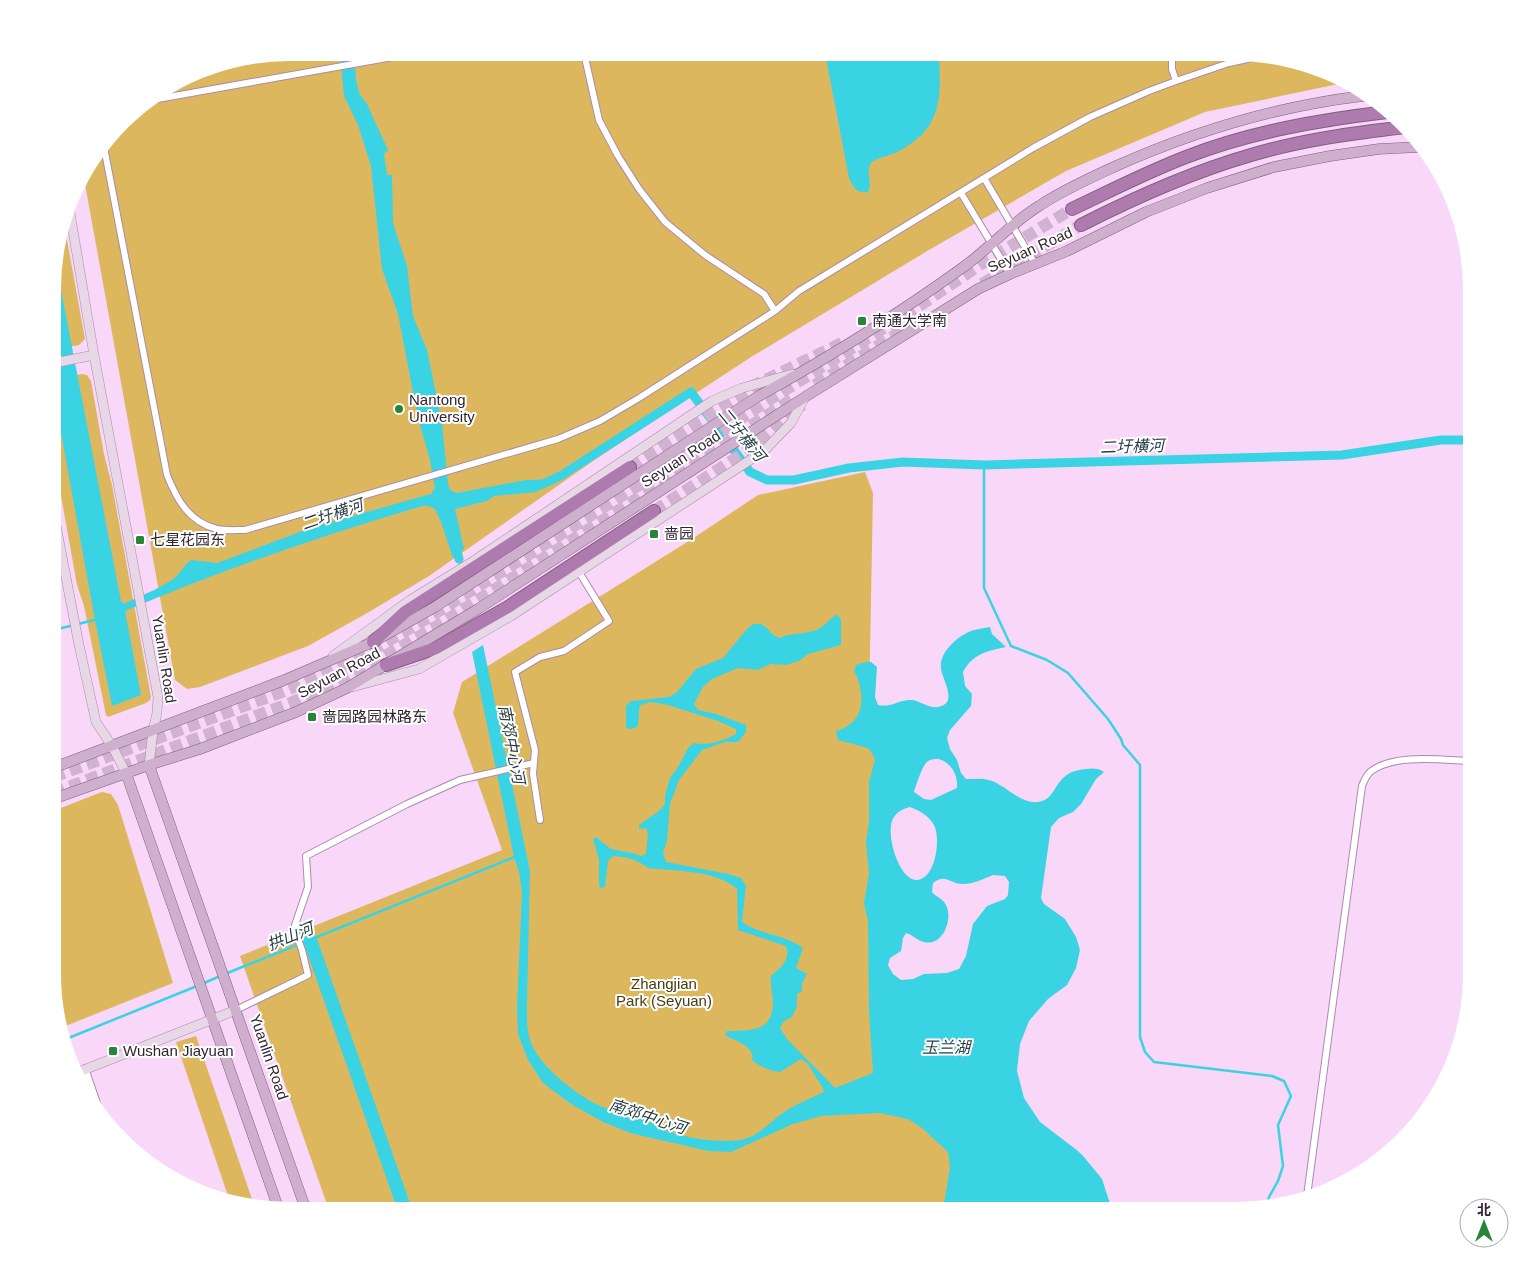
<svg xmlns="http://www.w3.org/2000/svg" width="1524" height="1263" viewBox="0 0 1524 1263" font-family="Helvetica,'Noto Sans SC',sans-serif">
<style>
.green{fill:#ddb75e}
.water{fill:#3ad3e4;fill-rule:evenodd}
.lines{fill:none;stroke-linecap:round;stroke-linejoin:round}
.stream{stroke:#3ad3e4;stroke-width:2.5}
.canal{stroke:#3ad3e4;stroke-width:9}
.river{stroke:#3ad3e4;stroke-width:14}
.highway-tunnel{stroke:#d1b3d1;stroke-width:12;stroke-dasharray:12 6;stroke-linecap:butt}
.street-casing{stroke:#aa8baa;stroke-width:8}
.secondary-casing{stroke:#aa8baa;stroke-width:10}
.primary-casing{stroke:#825d82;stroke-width:11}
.highway-casing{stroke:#825d82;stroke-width:14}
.street{stroke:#fff;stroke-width:6}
.secondary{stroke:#e7d7e7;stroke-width:9}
.primary{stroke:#ceb0ce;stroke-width:10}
.highway{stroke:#ae7bae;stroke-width:12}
.poi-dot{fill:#268538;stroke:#fff;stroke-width:2}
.labels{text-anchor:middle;stroke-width:4;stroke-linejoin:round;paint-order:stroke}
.street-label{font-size:15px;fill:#312431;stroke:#fff}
.poi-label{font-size:15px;fill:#312431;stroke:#fff;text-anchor:start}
.park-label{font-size:15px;fill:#49390f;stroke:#fff}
.water-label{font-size:16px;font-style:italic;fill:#263e41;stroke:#fff}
</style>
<rect width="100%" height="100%" fill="#f9d7f9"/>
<path class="green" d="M289,53H1250L1326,71L1343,83L1205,112L1066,171L929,250L751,357L593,461L429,576L369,612L308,646L200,687L187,689L175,680L83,173L133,111L213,65Z
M65,229L85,339L79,345L54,350L55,258Z
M82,374L87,375L91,381L104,454L112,485L151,697L150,700L146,703L108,717L106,715L84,606L77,585L54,457V379Z
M865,472L873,493L869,705L883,796L879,1019L968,1141L952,1210H329L240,956L502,850L453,713L462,682L689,541L758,495Z
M102,792L111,794L118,805L173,983L63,1027L53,989V811Z
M196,1036L254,1205L229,1199L176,1042Z"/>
<path class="water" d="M340,53H354L356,79L359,93L367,104L388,150L384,154L387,175H392L393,223L407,266L413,316L427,350L442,423L448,484L450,490L457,493L526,480L562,479L536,492L494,496L487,501L455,509L464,549L453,558L441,522L435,509L429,506H422C321,536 222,570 125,611L141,695L112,706L95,620L54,394L55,259L121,601L124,604C139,596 157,590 172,580C180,574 183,566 191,560L217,563L313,527L431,494L435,488L430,460L418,418L398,314L382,269L371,166L358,125L344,96Z
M825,53H939C941,98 943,127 899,151C893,155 875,158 871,163C865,171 873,183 868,192C857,194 853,187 849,178Z
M836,615L839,616L841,620V645L808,654L799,661L786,665L771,664L757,670L738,668L712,679L703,687L694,704L698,710L716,714L746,725V732L738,742H725L702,750L679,780L670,804L667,841L663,853L666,862L728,874L741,878L746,886L742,922C760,935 785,934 803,948L796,968L807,974L802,983V991L797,994V1006L792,1017L784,1021L780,1028L787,1039L835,1088L873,1073L869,1011L868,921L864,903L869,874L866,842L869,822V782L875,760L872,753L868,748L838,740L836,731C866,723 866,694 854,671L856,665L866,662H871L877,667L875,697L878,705C892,708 899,699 912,700C920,701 930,709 938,707C959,703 942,680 941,668C939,652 958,636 971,631C977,629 984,628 990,627L992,634L1006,647C986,651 973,654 963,672L965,686L972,694L971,706L950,730L947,738L950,749L957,760L961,773L966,779C973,779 982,778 989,780C1006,785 1020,804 1038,802C1059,800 1052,771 1086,769C1093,768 1099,768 1104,772L1096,779L1081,804L1073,812L1059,818L1051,827L1041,898L1044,904L1065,919L1076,937L1080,950L1076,968L1067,985L1048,999L1029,1021L1020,1044L1017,1071L1024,1098L1040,1122L1078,1151L1084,1157L1102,1179L1112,1210H943L950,1167L948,1152L922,1128L908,1119L879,1113L821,1116L793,1124L731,1152L708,1151L630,1133L603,1122L571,1104L543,1083L528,1060L518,1034L517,1007L522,891L519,872L514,857L472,652L483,645L530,871L527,1003C527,1017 526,1032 532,1045C542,1069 586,1104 612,1110C618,1112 625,1109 631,1111C641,1116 651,1123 661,1128C682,1138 716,1143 739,1140C756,1138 767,1125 780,1115C793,1105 809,1099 824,1092L823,1088L807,1063L801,1059L780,1072C768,1070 760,1067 751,1059L753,1057C750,1044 735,1041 725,1035L727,1031C749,1030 772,1033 773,1004C773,995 770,986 771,976C780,968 791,960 786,946L738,930L737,889C717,870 674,871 648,868C637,859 626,857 613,856L608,861L605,887L600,888L599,885V860L593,839L596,837L611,849L632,853L641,856L646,854L648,833L646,828L639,829V825L659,811L665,804V796L670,778L678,767L688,748L694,743C707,746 724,741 736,734V729L718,721L668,705L651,702L640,705C638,712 640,720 637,727L631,729L626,728V706L631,701L669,697L677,692L696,669L723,658L746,630L753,624H761L767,628L772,634L779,638C792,632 803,635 816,630C824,627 829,619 836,615ZM939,759C951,763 958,774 957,788L931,800L924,799L914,792C916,786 922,766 927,762C930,759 934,759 939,759ZM910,807C920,811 928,815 934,825C941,838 936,880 916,880C898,879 884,830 894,817C898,811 903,809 910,807ZM993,875L1005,876L1009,882L1008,895L1005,899L987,906L973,924L966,956L959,969L947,973L924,974L913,979L901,980L893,974L888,965L890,958L901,951L903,938L906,933C913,935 918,941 924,942C944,947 955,915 944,902C941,898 935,896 932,892L933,883C946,873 949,884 963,884C973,884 984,879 993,875Z"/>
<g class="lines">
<path class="stream" d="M984,465V588L1011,646L1047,660L1068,673L1108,719L1121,739L1123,745L1140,765V1037L1145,1052L1154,1062L1272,1076L1284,1081L1291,1096L1278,1125L1283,1166L1278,1181L1269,1197L1267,1204
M54,630L98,619
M54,688L57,671L54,642
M225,974L517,856
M202,984L220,976
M66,1039L197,986"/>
<path class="canal" d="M543,484L562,475L691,392L750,472L767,480H794L849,468L903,462L984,465L1342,455L1441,440H1471
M455,544L459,559"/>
<path class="river" d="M310,940L405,1210"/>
<path class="highway-tunnel" d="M982,284L1081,225
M815,385L902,331
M630,467L751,387L844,342
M654,511L747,451L802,405
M53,777L287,690L362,656L434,614L682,458L761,405L919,306L981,264L1072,209
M53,793L293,702L366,667L439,625L796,397"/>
<defs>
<path id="street" d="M584,53L599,120L618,156L639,189L665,222L705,255L764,294L775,311
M1172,53V69L1176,81
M152,100L415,53
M104,147L167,475C177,500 189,522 217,529C226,531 236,530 245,530L558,439L600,421L639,398L775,311L799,291L1033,148L1090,117L1149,91L1176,81L1229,63L1261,56
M984,178L1035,264
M961,193L1010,274
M540,820L533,774L535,750L515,672L540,657L564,651L609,621L579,572
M236,1010L308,975L302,950L295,931V925L308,887L306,856L407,804L460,780L534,763
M85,1068L99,1109
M1307,1196L1362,786C1364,781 1366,776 1370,772C1393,753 1442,760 1471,761"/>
<path id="secondary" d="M70,213L94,355L158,697L157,713L153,731L149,765
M54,363L94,355
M54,515L79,645L96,722L112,746L126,773
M333,656L410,600L475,560L712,401L742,388L793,374
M352,687L419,669L511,616L764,451L791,423L805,397
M76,1073L236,1010"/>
<path id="primary" d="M149,765L306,1210
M53,768L282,681L373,642L435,607L757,397C828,358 897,315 962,268C989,249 1011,223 1039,206C1063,190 1090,178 1116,166C1195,131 1278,106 1363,96
M126,773L279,1210
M53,799L149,765L200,749L296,712L347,688L478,609L805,397L978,289L1010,274L1067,251L1146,212L1207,188L1274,167L1330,156L1379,149L1419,147"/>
<path id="highway" d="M1072,209C1110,191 1147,172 1186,157C1250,132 1319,120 1387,112
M1081,225C1136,197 1192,172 1251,155C1301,140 1354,133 1406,127
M373,642L405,612L630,467
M386,665L436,648L508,607L654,511"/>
</defs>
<use href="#street" class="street-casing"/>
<use href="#secondary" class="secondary-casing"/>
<use href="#primary" class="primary-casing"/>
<use href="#highway" class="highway-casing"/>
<use href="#street" class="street"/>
<use href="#secondary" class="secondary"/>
<use href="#primary" class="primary"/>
<use href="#highway" class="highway"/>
</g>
<g class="poi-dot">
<rect x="857" y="316" width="10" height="10" rx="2.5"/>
<circle cx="399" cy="409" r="5"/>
<rect x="649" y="529" width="10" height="10" rx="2.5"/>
<rect x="135" y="535" width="10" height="10" rx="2.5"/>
<rect x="307" y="712" width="10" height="10" rx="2.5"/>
<rect x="108" y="1046" width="10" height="10" rx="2.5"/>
</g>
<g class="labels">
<g class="street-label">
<text transform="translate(1030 250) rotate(-24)" y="5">Seyuan Road</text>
<text transform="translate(681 459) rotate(-33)" y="5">Seyuan Road</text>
<text transform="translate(164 659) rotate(81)" y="5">Yuanlin Road</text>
<text transform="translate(339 673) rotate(-28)" y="5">Seyuan Road</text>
<text transform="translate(269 1057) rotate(71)" y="5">Yuanlin Road</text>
</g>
<g class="poi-label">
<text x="872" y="326">南通大学南</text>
<text x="409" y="405">Nantong<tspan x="409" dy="17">University</tspan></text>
<text x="664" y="539">啬园</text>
<text x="150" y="545">七星花园东</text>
<text x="322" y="722">啬园路园林路东</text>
<text x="123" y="1056">Wushan Jiayuan</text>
</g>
<g class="park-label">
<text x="664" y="989">Zhangjian<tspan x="664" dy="17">Park (Seyuan)</tspan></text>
</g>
<g class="water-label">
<text transform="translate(742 434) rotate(51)" y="6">二圩横河</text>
<text transform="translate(1132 446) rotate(-2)" y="6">二圩横河</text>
<text transform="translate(332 514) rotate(-19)" y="6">二圩横河</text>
<text transform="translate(512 744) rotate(79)" y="6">南郊中心河</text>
<text transform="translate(290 936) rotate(-22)" y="6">拱山河</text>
<text x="946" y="1053">玉兰湖</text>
<text transform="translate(648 1116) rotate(18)" y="6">南郊中心河</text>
</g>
</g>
<path d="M0 0H1524V1263H0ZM289 61H1235A228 228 0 0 1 1463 289V974A228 228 0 0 1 1235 1202H289A228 228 0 0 1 61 974V289A228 228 0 0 1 289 61Z" fill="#fff" fill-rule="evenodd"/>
<g transform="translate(1484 1223)"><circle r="24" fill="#ffffff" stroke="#ada7ad"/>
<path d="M0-4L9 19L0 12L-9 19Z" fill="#268538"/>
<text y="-8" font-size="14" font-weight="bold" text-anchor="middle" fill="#312431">北</text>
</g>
</svg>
